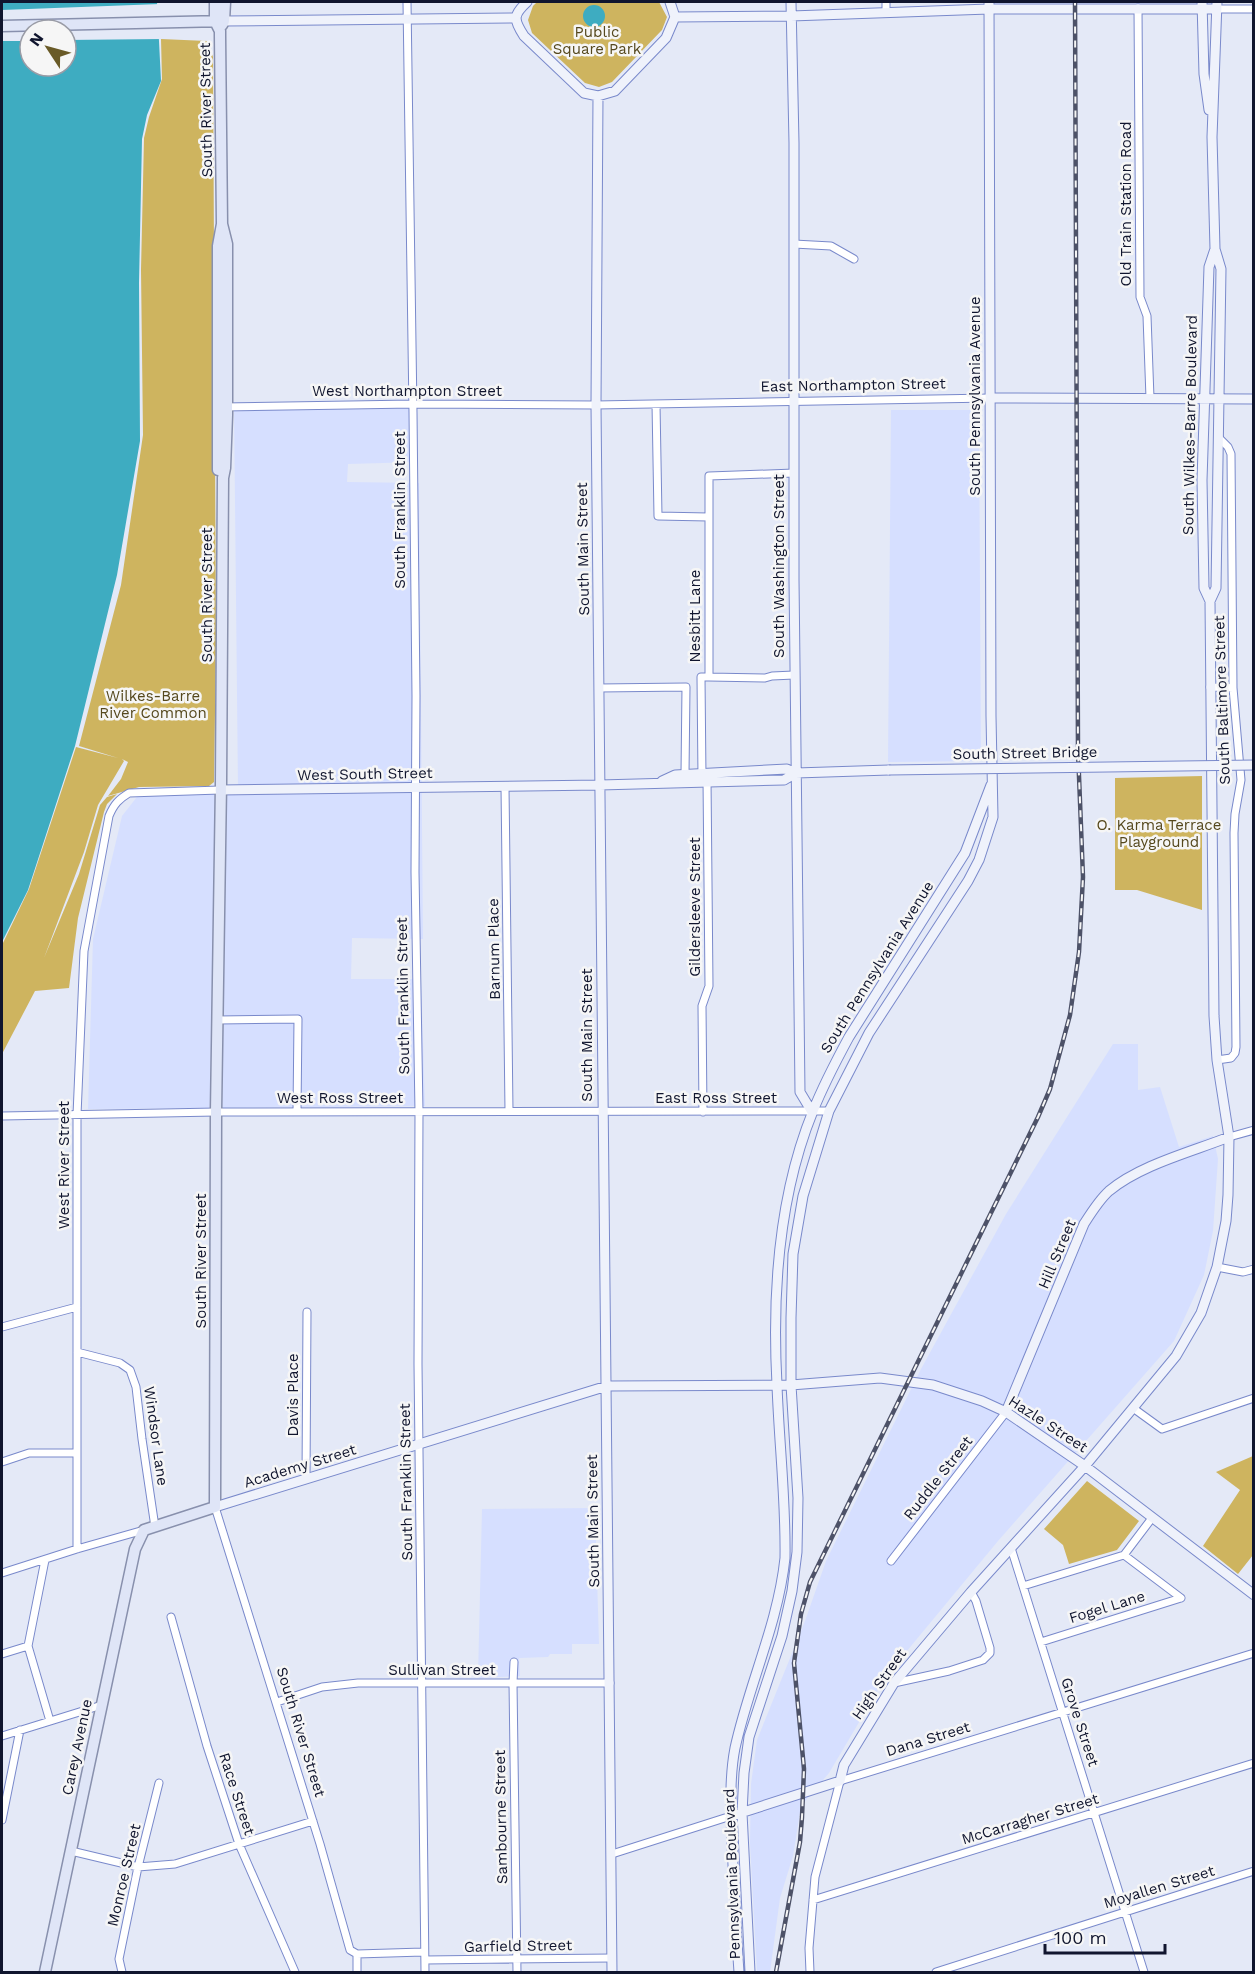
<svg xmlns="http://www.w3.org/2000/svg" width="1255" height="1974" viewBox="0 0 1255 1974" font-family="'Work Sans',sans-serif">
<style>
.built{fill:#d6dfff}
.green{fill:#ceb45f}
.water{fill:#3eacc1;fill-rule:evenodd}
.pier{fill:#e4e9f7}
.lines{fill:none;stroke-linecap:round;stroke-linejoin:round}
.street-casing{stroke:#7989cb;stroke-width:9}
.secondary-casing{stroke:#7989cb;stroke-width:11}
.primary-casing{stroke:#8890ad;stroke-width:13}
.street{stroke:#fff;stroke-width:7}
.secondary{stroke:#eff2fb;stroke-width:9}
.primary{stroke:#dfe5f7;stroke-width:10}
.rail-casing{stroke:#4d5268;stroke-width:4.5}
.rail{stroke:#f6f6f6;stroke-width:2;stroke-dasharray:7;stroke-linecap:butt}
.secondary-bridge-casing{stroke:#7989cb;stroke-width:11;stroke-linecap:butt}
.secondary-bridge{stroke:#eff2fb;stroke-width:9}
.labels{text-anchor:middle;stroke-width:5;stroke-linejoin:round;paint-order:stroke}
.park-label{font-size:15px;fill:#55481d;stroke:#f6f6f6}
.street-label{font-size:15px;fill:#10152e;stroke:#f6f6f6}
</style>
<rect width="100%" height="100%" fill="#e4e9f7"/>
<path class="built" d="M234,405L417,406L418,462L348,464L347,482L419,483L423,939L352,938L351,979H421L425,1106L88,1109L93,939L122,816L144,788L238,789Z
M891,410H979L981,761L888,762Z
M1113,1044H1138V1090L1160,1087L1179,1147L1213,1136L1218,1159L1213,1231L1204,1275L1174,1341L998,1541L887,1675L829,1773L801,1806L793,1856L780,1898L770,1972H757L750,1843L751,1784L757,1740L805,1621L826,1561L921,1369L1006,1214Z
M595,1508L599,1644H572V1654H550L548,1657L519,1658L520,1676L478,1678L482,1509Z"/>
<path class="green" d="M537,2H659L667,17L662,30L612,82L599,87L585,83L532,33L528,20L533,6Z
M161,39L207,41L213,57L216,642L214,782L209,786L139,787L108,796L121,779L128,762L122,759L124,761L98,805L84,852L44,958L79,874L100,805L107,797L117,794L107,804L104,812L78,918L69,988L35,991L2,1054V945L29,889L76,747L118,758L79,746L121,585L143,435L141,270L144,138L149,117L162,79Z
M1202,776V910L1137,890H1115V778Z
M1253,1456V1555L1238,1574L1203,1546L1240,1490L1216,1472Z
M1087,1481L1139,1521L1117,1550L1069,1564L1063,1545L1044,1529Z"/>
<path class="water" d="M2,2H157L161,81L147,115L142,139L139,283L140,441L117,575L75,746L28,890L2,942ZM30,30H66V66H30Z
M583 16a11 11 0 1 1 22 0a11 11 0 1 1-22 0Z"/>
<path class="pier" d="M160,4L163,39L66,40V30H30V41H2V10Z"/>
<g class="lines">
<defs>
<path id="street" d="M407,2L413,412L416,696L415,872L419,1112L418,1364L425,1972
M886,2V13
M1138,8L1140,297L1147,316L1150,398
M1217,9H1254
M794,244L831,246L854,259
M656,404L658,516L708,517
M223,407L413,404L596,405L990,398
M709,677L765,678L772,676L794,675
M1210,687L1233,688
M599,688L686,687L685,774
M702,777L701,677H709V476L794,473
M505,787L509,1111
M218,1020L298,1019L297,1112
M1217,1060L1231,1058L1235,1053L1236,1047L1234,833L1235,814L1241,780L1233,688L1231,454L1228,447L1219,438
M703,1112L702,1006L709,986L707,779
M2,1116L216,1112L829,1111
M1229,1137L1254,1130
M1217,1267L1243,1272L1254,1269
M2,1327L77,1307
M77,1352L120,1363L130,1370L136,1387L142,1439L155,1527
M1133,1408L1162,1429L1254,1398
M2,1462L29,1453H77
M306,1479L307,1312
M215,1507L320,1844L350,1950L357,1954L423,1952
M1011,1548L1144,1972
M77,1549V1115L84,951L109,816C114,804 119,799 129,793L220,790
M1124,1555L1181,1598
M45,1560L28,1646L50,1721
M891,1561L1006,1412
M2,1573L77,1549L144,1530
M1023,1586L1124,1555L1152,1518
M171,1617L207,1746L239,1844L295,1972
M1041,1642L1181,1598
M2,1654L28,1646
M514,1662L513,1683L517,1972
M894,1683L949,1671L983,1660L990,1653V1648L976,1601L971,1592
M277,1702L322,1687L358,1683H610
M2,1736L102,1705
M2,1820L20,1730
M71,1851L138,1867L175,1864L313,1821
M612,1854L731,1816
M813,1900L1254,1763
M357,1954V1972
M425,1960L612,1958
M122,1972L119,1959L138,1867L159,1783
M810,1972L809,1948L815,1877L840,1781L1254,1653
M936,1972L1254,1871"/>
<path id="secondary" d="M527,2C513,15 513,19 524,36L584,93L598,96L615,91L666,38L675,17L670,2
M791,2L794,143V580L800,1092L812,1112
M1202,2L1204,74L1209,110
M675,17L791,16L989,9H1217
M224,21L516,18
M598,96L596,405L612,1972
M990,398L1254,399
M1210,601L1204,588L1202,480L1209,267L1215,249
M662,781L675,775L787,769L796,773
M220,790L600,785L784,780L796,773L889,770
M1006,1412L1084,1224C1091,1213 1099,1200 1109,1191C1140,1165 1191,1152 1229,1137
M215,1507L607,1386L791,1385L880,1378L933,1385L982,1401L1006,1412L1085,1466L1254,1595
M731,1816L840,1781L844,1765L894,1683L971,1592L1085,1466L1176,1356L1201,1313L1217,1267L1226,1221L1228,1195L1229,1137L1217,1060L1214,1016L1210,601L1216,588L1221,269L1215,249L1212,137L1217,2
M739,1972C736,1930 734,1887 732,1844C731,1813 729,1779 735,1748C749,1684 778,1624 785,1558C786,1500 779,1443 777,1385C772,1293 778,1197 813,1111C823,1086 836,1061 849,1037L965,853L991,785
M750,1972L742,1813L744,1773L749,1737L782,1636L792,1591L797,1552L798,1498L791,1385V1318L793,1254L803,1196L829,1111L869,1033L968,881L979,860L993,817L991,716L989,2"/>
<path id="primary" d="M215,2V21L220,31V36L222,224L218,246V470
M222,25L224,21L225,2
M2,26L224,21
M45,1972L135,1549L144,1530L215,1507L216,1112L221,784L223,478L225,468L227,415V244L222,224"/>
</defs>
<use href="#street" class="street-casing"/>
<use href="#secondary" class="secondary-casing"/>
<use href="#primary" class="primary-casing"/>
<use href="#street" class="street"/>
<use href="#secondary" class="secondary"/>
<use href="#primary" class="primary"/>
<defs>
<path id="rail" d="M776,1972L800,1842L802,1817L804,1769L794,1663L801,1614L810,1582L1038,1117L1050,1089L1070,1015L1079,952L1083,877L1078,751L1075,2"/>
</defs>
<use href="#rail" class="rail-casing"/>
<use href="#rail" class="rail"/>
<defs>
<path id="secondary-bridge" d="M889,770L1254,765"/>
</defs>
<use href="#secondary-bridge" class="secondary-bridge-casing"/>
<use href="#secondary-bridge" class="secondary-bridge"/>
</g>
<g class="labels">
<g class="park-label">
<text x="597" y="37">Public<tspan x="597" dy="17">Square Park</tspan></text>
<text x="153" y="701">Wilkes-Barre<tspan x="153" dy="17">River Common</tspan></text>
<text x="1159" y="830">O. Karma Terrace<tspan x="1159" dy="17">Playground</tspan></text>
</g>
<g class="street-label">
<text transform="translate(206 110) rotate(-91)" y="5">South River Street</text>
<text transform="translate(1126 204) rotate(-90)" y="5">Old Train Station Road</text>
<text transform="translate(853 385) rotate(-1)" y="5">East Northampton Street</text>
<text x="407" y="396">West Northampton Street</text>
<text transform="translate(975 396) rotate(-90)" y="5">South Pennsylvania Avenue</text>
<text transform="translate(1190 425) rotate(-89)" y="5">South Wilkes-Barre Boulevard</text>
<text transform="translate(400 510) rotate(-90)" y="5">South Franklin Street</text>
<text transform="translate(583 549) rotate(-91)" y="5">South Main Street</text>
<text transform="translate(779 566) rotate(-90)" y="5">South Washington Street</text>
<text transform="translate(207 595) rotate(-90)" y="5">South River Street</text>
<text transform="translate(695 616) rotate(-90)" y="5">Nesbitt Lane</text>
<text transform="translate(1222 700) rotate(-92)" y="5">South Baltimore Street</text>
<text transform="translate(1025 753) rotate(-1)" y="5">South Street Bridge</text>
<text transform="translate(365 774) rotate(-1)" y="5">West South Street</text>
<text transform="translate(695 907) rotate(-90)" y="5">Gildersleeve Street</text>
<text transform="translate(494 949) rotate(-91)" y="5">Barnum Place</text>
<text transform="translate(877 967) rotate(-58)" y="5">South Pennsylvania Avenue</text>
<text transform="translate(403 996) rotate(-91)" y="5">South Franklin Street</text>
<text transform="translate(587 1035) rotate(-90)" y="5">South Main Street</text>
<text x="340" y="1103">West Ross Street</text>
<text x="716" y="1103">East Ross Street</text>
<text transform="translate(64 1165) rotate(-90)" y="5">West River Street</text>
<text transform="translate(1057 1254) rotate(-67)" y="5">Hill Street</text>
<text transform="translate(201 1261) rotate(-90)" y="5">South River Street</text>
<text transform="translate(293 1395) rotate(-90)" y="5">Davis Place</text>
<text transform="translate(1048 1424) rotate(33)" y="5">Hazle Street</text>
<text transform="translate(156 1436) rotate(82)" y="5">Windsor Lane</text>
<text transform="translate(300 1466) rotate(-17)" y="5">Academy Street</text>
<text transform="translate(938 1478) rotate(-52)" y="5">Ruddle Street</text>
<text transform="translate(406 1482) rotate(-91)" y="5">South Franklin Street</text>
<text transform="translate(593 1521) rotate(-91)" y="5">South Main Street</text>
<text transform="translate(1107 1607) rotate(-17)" y="5">Fogel Lane</text>
<text x="442" y="1675">Sullivan Street</text>
<text transform="translate(879 1684) rotate(-55)" y="5">High Street</text>
<text transform="translate(1080 1722) rotate(72)" y="5">Grove Street</text>
<text transform="translate(301 1732) rotate(73)" y="5">South River Street</text>
<text transform="translate(928 1739) rotate(-17)" y="5">Dana Street</text>
<text transform="translate(77 1747) rotate(-78)" y="5">Carey Avenue</text>
<text transform="translate(237 1794) rotate(72)" y="5">Race Street</text>
<text transform="translate(501 1817) rotate(-91)" y="5">Sambourne Street</text>
<text transform="translate(1030 1819) rotate(-17)" y="5">McCarragher Street</text>
<text transform="translate(732 1874) rotate(-92)" y="5">Pennsylvania Boulevard</text>
<text transform="translate(124 1875) rotate(-77)" y="5">Monroe Street</text>
<text transform="translate(1159 1887) rotate(-17)" y="5">Moyallen Street</text>
<text transform="translate(518 1946) rotate(-1)" y="5">Garfield Street</text>
</g>
</g>
<rect width="1255" height="1974" fill="none" stroke="#10152e" stroke-width="6"/>
<g transform="translate(48 48) rotate(306)"><circle r="28" fill="#f6f6f6" stroke="#9a9ca6" stroke-width="1.5"/>
<path d="M0-4.5L10 22L0 15L-10 22Z" fill="#695a27"/>
<text y="-9" font-size="16" font-weight="bold" text-anchor="middle" fill="#10152e">N</text>
</g>
<path d="M1045 1944v9h120v-9" fill="none" stroke="#10152e" stroke-width="3"/>
<text x="1054" y="1944" font-size="18" fill="#10152e" stroke="#f6f6f6" stroke-width="4.5" paint-order="stroke">100 m</text>
</svg>
